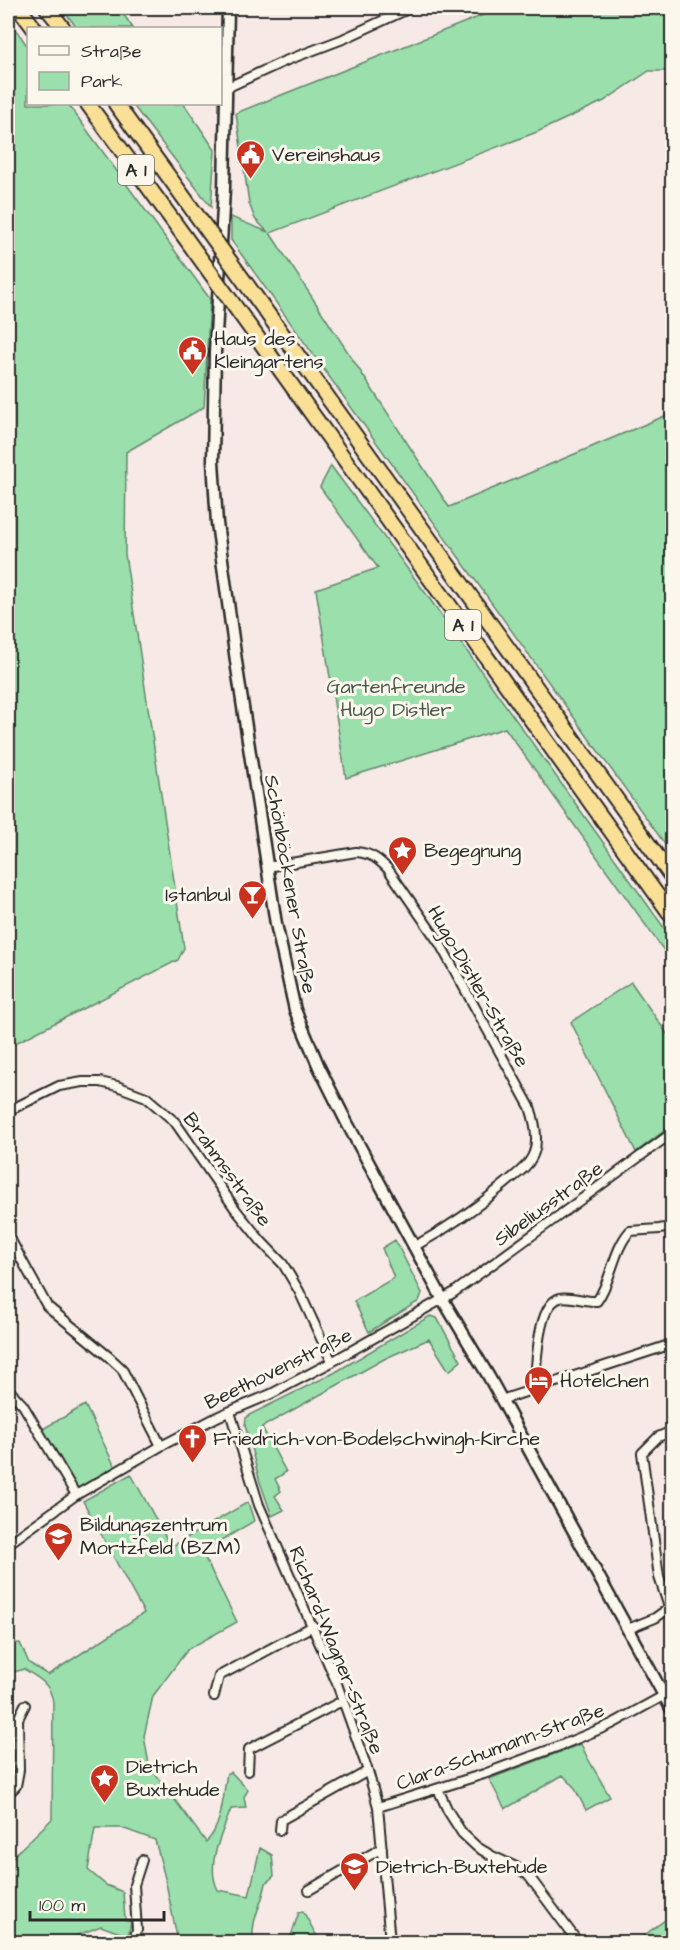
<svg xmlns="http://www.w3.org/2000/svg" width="680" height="1950" viewBox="0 0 680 1950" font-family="'Architects Daughter',sans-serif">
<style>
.green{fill:#9be0ac;stroke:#63866c;stroke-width:1.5}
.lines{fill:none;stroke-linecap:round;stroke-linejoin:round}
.minor-casing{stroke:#2b2b2b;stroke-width:12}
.secondary-casing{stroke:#2b2b2b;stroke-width:15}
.motorway-casing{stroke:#2b2b2b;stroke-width:18}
.minor{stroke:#fbf7ec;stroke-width:8}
.secondary{stroke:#fbf7ec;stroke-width:10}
.motorway{stroke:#fadf96;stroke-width:14}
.motorway-bridge-casing{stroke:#2b2b2b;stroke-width:18;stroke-linecap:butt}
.motorway-bridge{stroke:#fadf96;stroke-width:14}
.labels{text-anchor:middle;stroke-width:6;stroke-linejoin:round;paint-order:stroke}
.shield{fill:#fbf7ec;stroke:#696865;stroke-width:1.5}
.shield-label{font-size:18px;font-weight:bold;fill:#2b2b2b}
.poi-label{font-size:20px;fill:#2b2b2b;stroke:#fbf7ec;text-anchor:start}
.park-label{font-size:20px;fill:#47584b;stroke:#fbf7ec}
.street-label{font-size:20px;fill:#2b2b2b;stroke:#fbf7ec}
</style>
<rect width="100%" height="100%" fill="#f7e9e6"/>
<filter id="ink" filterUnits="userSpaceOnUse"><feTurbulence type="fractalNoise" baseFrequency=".0167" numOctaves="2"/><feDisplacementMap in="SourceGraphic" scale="12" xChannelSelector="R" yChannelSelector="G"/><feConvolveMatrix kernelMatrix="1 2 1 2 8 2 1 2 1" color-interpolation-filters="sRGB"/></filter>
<g filter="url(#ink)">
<path class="green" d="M62,8H119L133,28H77Z
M501,8H672V80L668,71H649L604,101L537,132L270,233L449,507L672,413V854L231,240V217L268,232L255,219L249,203L236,113Z
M8,18L28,47V104H68L210,299L204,407L126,452L125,554L184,948L178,960L8,1047Z
M132,104H184L215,150L211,207Z
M331,466L424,591L672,939V962L505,728L346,778L316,589L378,568L320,487Z
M631,982L672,1041V1125L636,1152L571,1022Z
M395,1240L422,1293L419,1301L369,1332L354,1301L394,1278L382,1248Z
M430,1316L437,1318L461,1361L449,1371L429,1339L386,1358L262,1427L286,1472L275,1479L281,1491L275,1496L284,1510L272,1516L260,1482L245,1425L246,1418L249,1415L334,1373Z
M85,1405L117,1471L76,1495L39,1431Z
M131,1474L171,1547L248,1502L254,1521L202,1552L237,1622L188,1649L153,1696L144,1736L149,1765L206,1842C223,1826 223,1794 227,1773L231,1772L248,1790L244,1797L246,1808L231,1809C222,1834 205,1864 218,1890L249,1896L260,1848L272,1855L274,1876L266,1883C262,1906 251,1917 253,1942H178L165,1878L155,1840L122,1828H95L88,1870L106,1885L123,1892L125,1920L131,1922L128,1936L101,1926L60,1942H8V1861L52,1819L53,1702C50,1683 40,1679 24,1669L8,1674V1644L20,1643L29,1663L48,1675L144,1613L83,1501Z
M581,1744L587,1757L610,1797L586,1810L574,1787L563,1775L505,1809L489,1779Z
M303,1911L320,1942H289L299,1912Z
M672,1915V1942H635Z"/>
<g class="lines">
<defs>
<path id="minor" d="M226,88L285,61L343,39L410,8
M267,867L356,852C371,853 378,859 388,869L440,944L530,1107C535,1122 540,1142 532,1157C527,1168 515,1175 506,1183C478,1207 448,1228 415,1246
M8,1111L59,1086L83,1082H100L117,1086L146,1097L175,1122L236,1210L261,1241L283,1264L299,1291L332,1362
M8,1235L47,1306L108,1356L122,1369L161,1446
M537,1387L535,1379C537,1359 538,1304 560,1298C568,1295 586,1302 597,1301C612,1280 613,1250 630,1231L659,1229L672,1227
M8,1389L23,1405L76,1495
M501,1400L672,1344
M230,1412L259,1505L336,1681L368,1771L378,1807L390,1942
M8,1544L76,1495L161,1446L219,1416L271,1394L328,1364L453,1293L672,1133
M669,1607L659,1577L642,1453L658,1437L672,1431
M628,1629L655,1618L672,1606
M214,1696L219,1676L313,1626
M248,1771L249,1749L344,1700
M438,1789L448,1811L462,1833L477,1847L492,1856L516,1867L528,1875L578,1942
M8,1794L16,1786L19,1770L18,1719L25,1705
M378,1807L484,1774L562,1745L612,1724L665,1695
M280,1830L281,1820L368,1771
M309,1890L382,1848
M133,1942L137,1930L134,1885L142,1860"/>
<path id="secondary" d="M228,8L224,189L215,353L213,461L217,523L237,668L276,924L295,1010L319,1067L347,1123L442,1298L489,1377L672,1710"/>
<path id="motorway" d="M19,8L34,28
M47,8L63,28
M88,104L184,236
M116,104L182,195
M257,299L672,877
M254,333L672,916"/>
</defs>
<use href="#minor" class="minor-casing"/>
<use href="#secondary" class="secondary-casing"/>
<use href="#motorway" class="motorway-casing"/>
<use href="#minor" class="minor"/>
<use href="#secondary" class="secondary"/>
<use href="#motorway" class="motorway"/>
<defs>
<path id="motorway-bridge" d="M182,195L257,299
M184,236L254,333"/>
</defs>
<use href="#motorway-bridge" class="motorway-bridge-casing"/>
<use href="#motorway-bridge" class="motorway-bridge"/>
</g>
</g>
<defs>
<symbol id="civic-pin" viewBox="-11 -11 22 30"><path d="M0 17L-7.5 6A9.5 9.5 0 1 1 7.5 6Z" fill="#c8321e" stroke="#fbf7ec"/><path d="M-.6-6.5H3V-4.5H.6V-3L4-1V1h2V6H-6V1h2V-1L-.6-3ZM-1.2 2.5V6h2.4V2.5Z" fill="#fff"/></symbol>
<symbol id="sight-pin" viewBox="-11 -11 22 30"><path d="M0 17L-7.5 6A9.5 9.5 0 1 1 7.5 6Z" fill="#c8321e" stroke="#fbf7ec"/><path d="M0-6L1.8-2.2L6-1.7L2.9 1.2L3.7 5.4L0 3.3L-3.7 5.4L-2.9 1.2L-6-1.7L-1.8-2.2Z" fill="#fff"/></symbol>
<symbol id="bar-pin" viewBox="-11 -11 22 30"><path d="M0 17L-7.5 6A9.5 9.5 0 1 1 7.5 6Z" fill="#c8321e" stroke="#fbf7ec"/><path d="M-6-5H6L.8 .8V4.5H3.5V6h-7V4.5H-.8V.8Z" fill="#fff"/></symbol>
<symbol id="hotel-pin" viewBox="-11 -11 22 30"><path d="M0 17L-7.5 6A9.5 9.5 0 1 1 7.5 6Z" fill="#c8321e" stroke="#fbf7ec"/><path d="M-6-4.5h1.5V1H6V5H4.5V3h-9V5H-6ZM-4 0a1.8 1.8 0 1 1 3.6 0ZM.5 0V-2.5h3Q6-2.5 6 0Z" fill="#fff"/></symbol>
<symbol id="church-pin" viewBox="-11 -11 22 30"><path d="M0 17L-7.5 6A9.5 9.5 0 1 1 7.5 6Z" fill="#c8321e" stroke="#fbf7ec"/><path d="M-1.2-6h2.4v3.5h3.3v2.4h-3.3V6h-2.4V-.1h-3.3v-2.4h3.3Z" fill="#fff"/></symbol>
<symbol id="school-pin" viewBox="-11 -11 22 30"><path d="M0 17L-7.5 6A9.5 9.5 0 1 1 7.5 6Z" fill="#c8321e" stroke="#fbf7ec"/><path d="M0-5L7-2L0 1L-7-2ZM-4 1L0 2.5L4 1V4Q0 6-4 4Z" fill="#fff"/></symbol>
</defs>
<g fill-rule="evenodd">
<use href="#civic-pin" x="234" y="138" width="33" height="45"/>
<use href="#civic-pin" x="176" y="334" width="33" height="45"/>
<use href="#sight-pin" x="386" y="834" width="33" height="45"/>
<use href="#bar-pin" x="236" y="878" width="33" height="45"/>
<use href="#hotel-pin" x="522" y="1364" width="33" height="45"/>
<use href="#church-pin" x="176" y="1422" width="33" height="45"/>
<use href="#school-pin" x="42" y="1520" width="33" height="45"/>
<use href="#sight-pin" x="88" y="1762" width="33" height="45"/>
<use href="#school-pin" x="338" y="1850" width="33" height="45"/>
</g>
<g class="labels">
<g class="shield">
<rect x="118" y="155" width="36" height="30" rx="4.5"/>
<rect x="445" y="610" width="36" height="30" rx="4.5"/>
</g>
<g class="shield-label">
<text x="136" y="176">A 1</text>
<text x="463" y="631">A 1</text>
</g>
<g class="poi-label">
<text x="272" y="161">Vereinshaus</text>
<text x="214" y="345">Haus des<tspan x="214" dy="23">Kleingartens</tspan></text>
<text x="424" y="857">Begegnung</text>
<text x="231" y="901" text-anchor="end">Istanbul</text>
<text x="560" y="1387">Hotelchen</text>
<text x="213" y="1445">Friedrich-von-Bodelschwingh-Kirche</text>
<text x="80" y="1531">Bildungszentrum<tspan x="80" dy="23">Mortzfeld (BZM)</tspan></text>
<text x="126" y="1773">Dietrich<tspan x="126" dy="23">Buxtehude</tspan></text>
<text x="376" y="1873">Dietrich-Buxtehude</text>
</g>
<g class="park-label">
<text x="396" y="693">Gartenfreunde<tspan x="396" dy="23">Hugo Distler</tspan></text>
</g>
<g class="street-label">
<text transform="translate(291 884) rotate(80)" y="7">Schönböckener Straße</text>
<text transform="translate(479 986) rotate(60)" y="7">Hugo-Distler-Straße</text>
<text transform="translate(228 1169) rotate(54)" y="7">Brahmsstraße</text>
<text transform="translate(548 1203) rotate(-36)" y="7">Sibeliusstraße</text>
<text transform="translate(278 1368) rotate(-26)" y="7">Beethovenstraße</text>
<text transform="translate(337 1650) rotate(68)" y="7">Richard-Wagner-Straße</text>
<text transform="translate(500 1746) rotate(-20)" y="7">Clara-Schumann-Straße</text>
</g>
</g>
<rect width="680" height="1950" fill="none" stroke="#fbf7ec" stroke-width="30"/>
<rect x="15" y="15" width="650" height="1920" fill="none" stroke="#2b2b2b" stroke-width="2" filter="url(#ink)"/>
<rect x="27" y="27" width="195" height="78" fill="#fbf7ec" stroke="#a8a59f" stroke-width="1.5"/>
<rect x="39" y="46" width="30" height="9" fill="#fbf7ec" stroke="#a8a59f" stroke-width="1.5"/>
<text x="81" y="57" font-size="18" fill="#2b2b2b">Straße</text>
<rect x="39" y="72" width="30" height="18" fill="#9be0ac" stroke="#a8a59f" stroke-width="1.5"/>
<text x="81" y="87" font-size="18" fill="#2b2b2b">Park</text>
<path d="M30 1911v9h134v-9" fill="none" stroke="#2b2b2b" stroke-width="3"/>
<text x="39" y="1911" font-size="18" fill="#2b2b2b" stroke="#fbf7ec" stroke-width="4.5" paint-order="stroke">100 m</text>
</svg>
